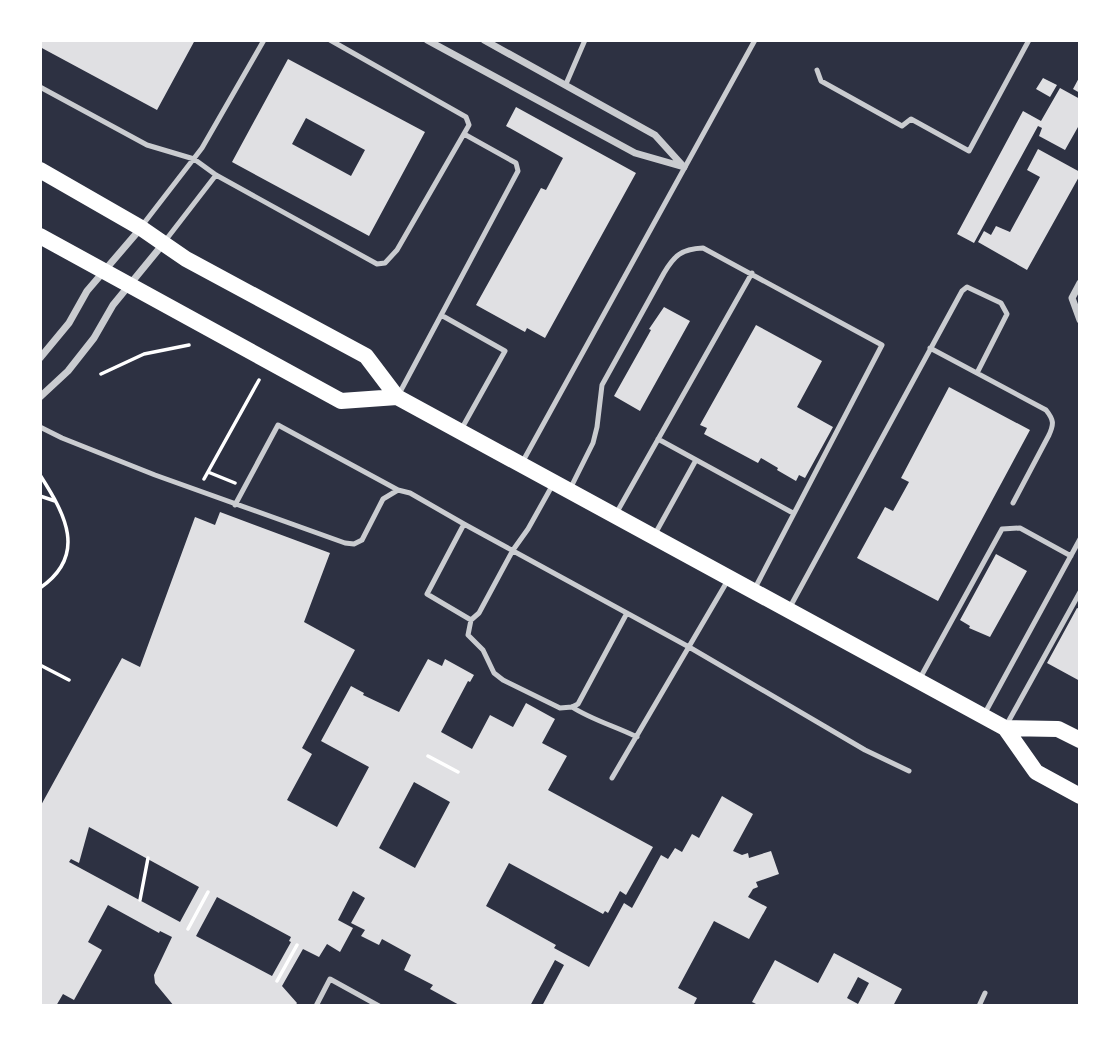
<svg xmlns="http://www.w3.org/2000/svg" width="1120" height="1046" viewBox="0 0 1120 1046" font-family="Barlow,sans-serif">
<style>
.building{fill:#e0e0e3;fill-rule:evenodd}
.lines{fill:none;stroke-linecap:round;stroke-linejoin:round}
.path{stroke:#fff;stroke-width:3.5}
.service{stroke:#caccd0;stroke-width:5}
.minor{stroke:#caccd0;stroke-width:7}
.primary{stroke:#fff;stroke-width:16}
</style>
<rect width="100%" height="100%" fill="#2d3142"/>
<path class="building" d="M40,40H195L157,110L40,47Z
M288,59L425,132L369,236L232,162ZM306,118L365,150L351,176L292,144Z
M1080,76V93L1073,89Z
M1043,78L1057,85L1050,97L1036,89Z
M1060,88L1080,99V128L1078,127L1065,150L1039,136L1042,128L1038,126L974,243L957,234L1023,111L1041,121Z
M516,107L636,173L545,338L527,328L525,332L476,305L541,188L546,190L563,158L506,126Z
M1038,149L1080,172V175L1027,270L978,242L984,231L991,235L996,226L1010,232L1040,177L1027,170Z
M664,307L690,321L640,411L614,396L651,330L649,329Z
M756,325L822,361L797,407L833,427L805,478L799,475L796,481L777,470L778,468L761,458L758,463L704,434L707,428L700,425Z
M949,387L1030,430L938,601L857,558L885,507L893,511L909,482L901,478Z
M220,512L330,553L304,622L355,650L302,748L312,754L287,800L337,827L369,767L321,741L351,686L364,693L363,695L399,712L428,659L442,666L445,659L474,675L470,682L468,681L441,732L472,749L490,715L513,727L526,703L555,719L542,743L567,756L548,790L653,847L626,895L620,891L608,913L605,911L603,914L509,863L486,906L556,945L554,948L589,967L624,903L632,908L661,855L668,859L675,848L682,852L692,834L699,838L722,796L753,814L733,851L742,855L748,853L749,858L771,851L779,874L756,882L758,887L753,889L748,897L767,907L749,939L714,921L678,988L697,998L693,1006H542L564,965L555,960L530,1006H461L430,989L433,985L404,970L411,955L382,939L379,945L361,936L365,930L351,923L365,898L353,891L338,920L353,928L340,952L327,944L319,957L303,949L282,986L297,1003L295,1006H174L155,983L154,975L172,937L160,931L159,933L108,905L88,942L102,950L74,1000L63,994L56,1006H40V807L122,658L140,667L195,517L215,525ZM414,782L450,802L415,868L379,848ZM89,827L199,887L180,922L69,862L71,859L79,863ZM217,897L291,937L289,941L291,942L272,976L196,936Z
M996,554L1027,571L990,637L969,628L970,626L960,620Z
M1077,608L1080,609V681L1047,663Z
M834,953L902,989L893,1006H760L752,1002L775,960L818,983ZM858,977L869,983L858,1004L847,998Z"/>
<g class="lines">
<path class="path" d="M101,374L144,354L189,345
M208,472L235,483
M40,475C65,514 88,555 40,588
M204,479L259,380
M40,496L55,501
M40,665L69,680
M428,756L458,772
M140,900L148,858
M188,929L208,892
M277,981L297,945"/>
<path class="service" d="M817,70L821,81L902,126L911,119L969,151L1029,40
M566,84L585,40
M40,87L147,145L194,159L216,175L377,264L385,263L397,250L469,125L466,117L330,40
M141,227L202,148L264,40
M165,241L216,175
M441,315L505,351L462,428
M930,348L1046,410C1054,420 1054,424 1049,435L1013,503
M399,394L518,171L516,163L464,134
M40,427L62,438L155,475L345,543L354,544L362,540L383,499L398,490L410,493L464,524
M658,439L793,513
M523,461L755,40
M552,486L528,529L513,550L479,613L471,620L427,594L464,524L689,647L865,750L909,771
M571,487L593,443L597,427L602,385L664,273C674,256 681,249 703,248L882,345L754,590
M235,505L278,425L398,490
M617,512L752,273
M655,534L696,460
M790,607L962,291L967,287L1001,303L1007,314L977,373
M471,620L468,635L483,650L494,673L503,680L560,708L572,707L578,704L627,613
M919,680L1002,529L1020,528L1071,556
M572,707C592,720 615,726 637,737
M985,713L1080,539
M1007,724L1080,592
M612,778L728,580
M316,1006L330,979L379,1006
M979,1006L985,993"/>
<path class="minor" d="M427,40L635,153L684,167
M484,40L655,135L683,166
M1080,283L1072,298L1080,320
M40,358L69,323L87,291L141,228
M40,397L68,371L94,338L113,305L163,244"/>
<path class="primary" d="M40,170L141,228L186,259L366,356L397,397L1005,728L1036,772L1080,796
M40,236L341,401L397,397
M1005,728L1058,729L1080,740"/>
</g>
<rect width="1120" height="1046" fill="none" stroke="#ffffff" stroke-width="84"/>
</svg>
